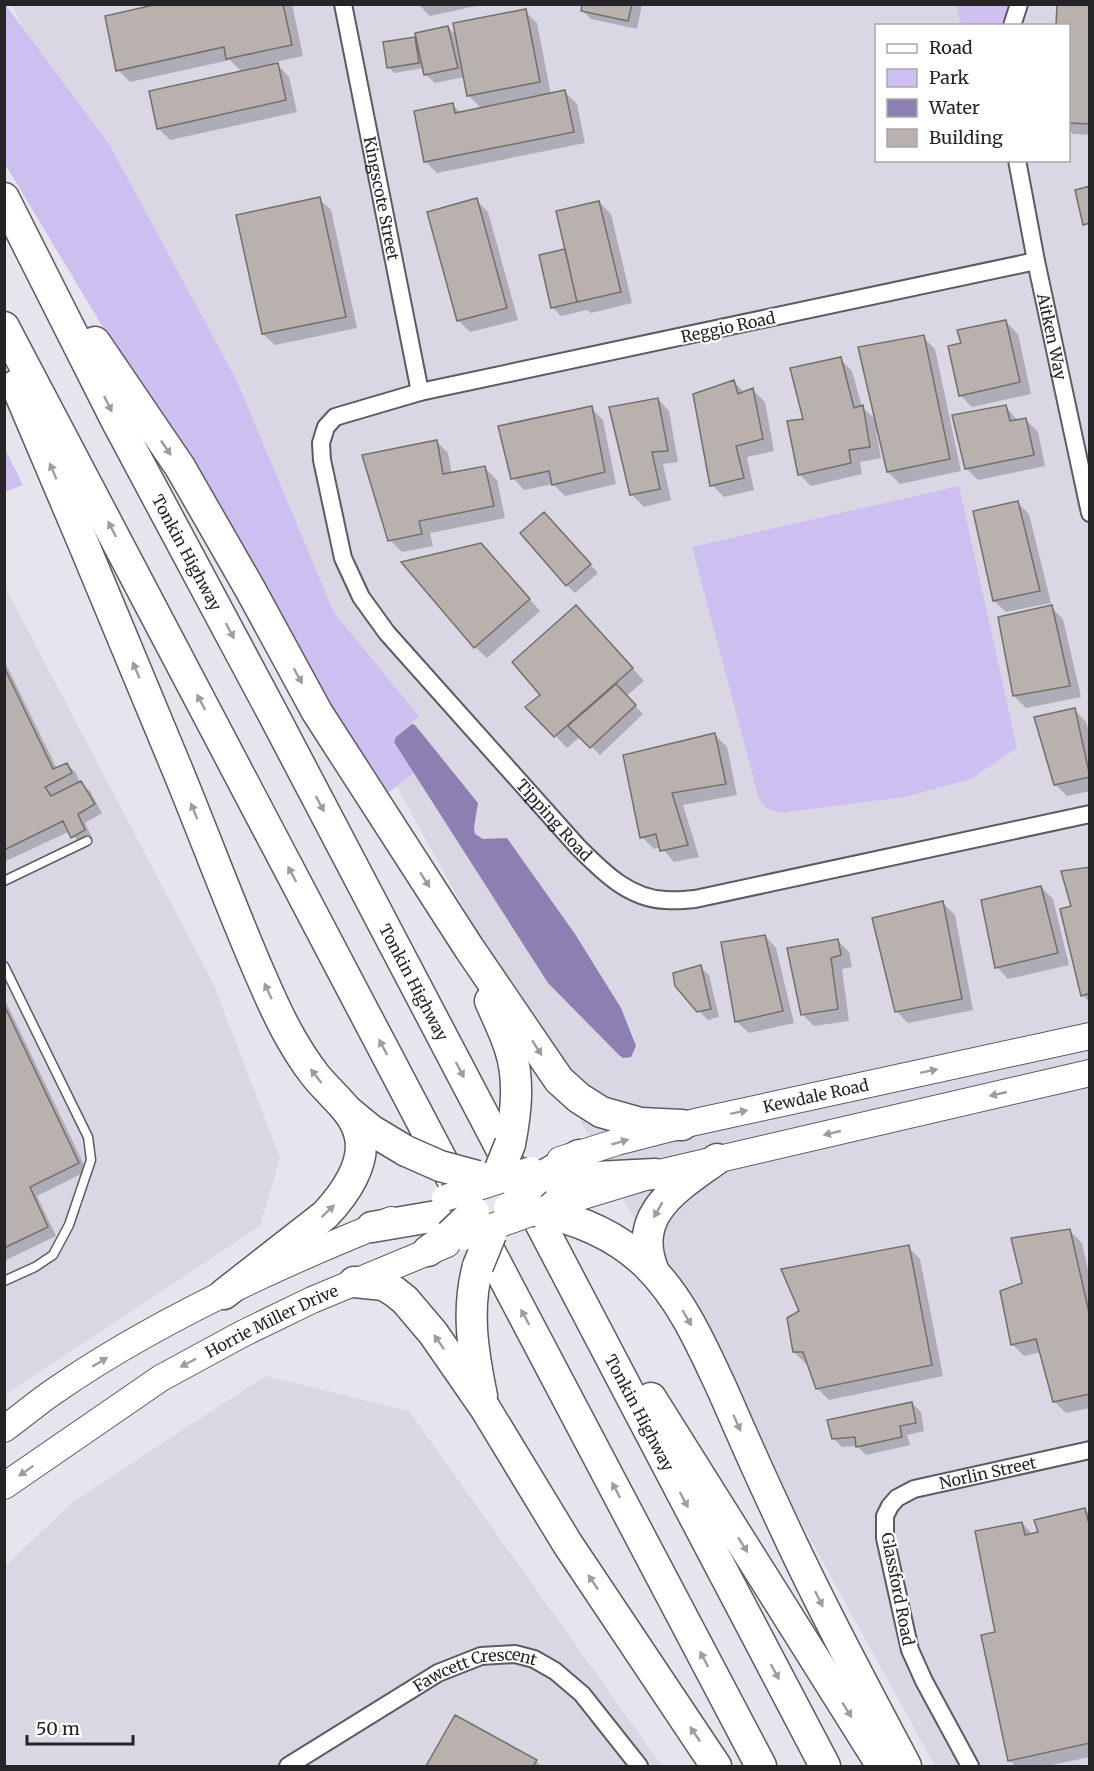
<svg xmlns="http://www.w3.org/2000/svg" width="1094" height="1771" viewBox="0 0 1094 1771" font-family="Merriweather,serif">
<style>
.built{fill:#dad7e5}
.green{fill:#cdc0f0}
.water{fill:#8d7fb1}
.shadow{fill:#0003}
.building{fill:#b8b1ad;stroke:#756f6b;stroke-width:1.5}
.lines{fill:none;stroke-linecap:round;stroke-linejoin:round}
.service-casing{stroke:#5d5b61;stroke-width:11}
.minor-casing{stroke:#5d5b61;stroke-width:20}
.primary-casing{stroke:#5d5b61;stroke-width:28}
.motorway-casing{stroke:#5d5b61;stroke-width:33}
.service{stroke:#fff;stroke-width:8}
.minor{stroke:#fff;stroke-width:16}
.primary{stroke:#fff;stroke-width:26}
.motorway{stroke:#fff;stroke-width:30}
.primary-bridge-casing{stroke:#5d5b61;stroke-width:28;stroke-linecap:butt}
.motorway-bridge-casing{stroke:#5d5b61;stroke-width:33;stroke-linecap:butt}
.primary-bridge{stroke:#fff;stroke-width:26}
.motorway-bridge{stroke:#fff;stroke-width:30}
.oneway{fill:#9d9c9e}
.labels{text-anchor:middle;stroke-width:4.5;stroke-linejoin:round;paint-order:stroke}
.street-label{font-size:16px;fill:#252427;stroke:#fff}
</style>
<rect width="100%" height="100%" fill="#e6e4ec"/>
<path class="built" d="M12,5H956L961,25L876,26V160H1068V26L1004,25L1012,5H1089V1766H935L263,543Z
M4,585L214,985L280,1158L260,1226L5,1395Z
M265,1376L409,1411L662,1766H5V1566L73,1502Z"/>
<path class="green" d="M5,4L109,144L237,381L334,613L419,716L394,739L414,773L384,796L5,164Z
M956,5H1012L1004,26L961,25Z
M4,447L23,485L5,492H4Z
M959,486L1017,748L971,779L904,797L780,813L766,808L759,799L692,547Z"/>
<path class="water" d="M412,724L415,725L478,803L474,827L475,834L483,839L507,838L575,934L621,1008L636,1046L631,1057L623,1058L619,1055L548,983L394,742L396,737Z"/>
<path class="shadow" d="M165,4H292L303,56L275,62L289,77L297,112L170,140L158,128L242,72L230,60L130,82L118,70Z
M418,4H485L430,16Z
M583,4H642L637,29L591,19L582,10Z
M1090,4V135L1073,134L1068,130V26Z
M525,11L537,23L551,95L565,92L577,104L585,143L437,173L425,161L452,105L461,113L482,109L468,95L465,77L435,83L426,75L424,68L394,73L389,67L415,39L419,43L448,27L457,36Z
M319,199L331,210L357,328L275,345L263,334Z
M476,200L488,212L518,320L470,332L458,320Z
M599,202L611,214L632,303L591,313L587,310L561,316L552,307L567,250Z
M1006,322L1018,334L1031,394L972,407L960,395L963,344Z
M923,337L935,349L961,471L900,484L888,472L879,430L876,431L881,458L860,462L862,474L811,486L799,474L805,420L840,359L852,371L862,407L877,421Z
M734,382L745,393L753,390L765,402L774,451L747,457L754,490L724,497L712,485Z
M658,399L669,411L678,462L663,464L671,500L644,507L632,495L610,408Z
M1005,406L1018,421L1026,420L1038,432L1045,466L978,480L966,468Z
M591,408L603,420L616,484L565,496L553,484L524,490L513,478Z
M436,441L448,453L452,474L485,468L497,480L505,518L430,533L433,546L402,552L390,540Z
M1017,502L1029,514L1051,603L1006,612L994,601Z
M553,523L598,573L575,593L567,585Z
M493,557L540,611L487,658L475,647Z
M1051,607L1063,619L1081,697L1026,708L1014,696Z
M588,618L644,681L626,696L643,714L600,755L581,736L567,748L528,707L542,695Z
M4,660L57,769L67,764L76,773L80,783L90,791L102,813L85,823L93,839L81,845L70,831L4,862Z
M1075,710L1086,722L1090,736V791L1067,796L1055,784Z
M715,735L727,747L737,795L683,805L699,857L674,862L661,847L654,849L642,837L625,757Z
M1090,868V1002L1082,995L1073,907Z
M1041,887L1053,899L1069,965L1008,979L997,967Z
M943,903L955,915L973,1010L908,1023L896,1011Z
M765,936L776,948L794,1023L749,1033L737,1022Z
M837,940L849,952L852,967L842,969L849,1021L814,1026L802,1014Z
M700,967L709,975L719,1017L708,1020L699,1011Z
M4,998L87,1171L37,1196L56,1236L4,1261Z
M1070,1231L1082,1243L1090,1279V1408L1066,1413L1054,1401L1041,1352L1024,1356L1012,1344Z
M908,1247L920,1259L943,1376L829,1400L817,1388L808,1364H806L794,1352Z
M912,1403L921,1412L924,1431L907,1435L910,1445L866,1455L857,1446L842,1447L833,1438Z
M1085,1510L1090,1514V1757L1047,1766H1016L1009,1760L997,1634L1022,1523L1033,1535Z
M456,1717L536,1761L541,1766H428Z"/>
<path class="building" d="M158,4H283L292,45L226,59L224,47L116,71L105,16Z
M582,4H632L628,21L581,11Z
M1057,4H1090V124L1068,123V26H1056Z
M526,9L540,82L467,96L453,23Z
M448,26L458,68L424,75L415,33Z
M415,37L419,63L387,68L383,42Z
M278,63L286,100L157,129L149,91Z
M565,90L574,132L424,162L414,111L453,103L455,113Z
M1090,186V223L1083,225L1075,190Z
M320,197L346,317L262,334L236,215Z
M477,198L507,308L457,321L427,212Z
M599,201L621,292L577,302L556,211Z
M565,249L577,302L551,308L539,255Z
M1006,320L1020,382L959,396L948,346L961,343L957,330Z
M924,335L950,459L887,472L858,347Z
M841,357L854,408L863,405L870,447L849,450L851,463L798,475L787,421L803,419L790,368Z
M734,380L738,394L753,388L763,439L736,446L744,478L710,486L693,394Z
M658,398L668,451L652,452L660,489L630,495L609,407Z
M1006,405L1010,421L1026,418L1034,455L965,469L952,415Z
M592,406L605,472L552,485L549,471L511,479L498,426Z
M437,440L443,474L485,466L494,506L419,521L422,534L388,541L362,455Z
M1018,501L1040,591L993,601L973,511Z
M544,512L591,564L566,586L520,533Z
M481,543L530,599L474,648L401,562Z
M576,605L633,668L554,737L525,707L540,695L512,662Z
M1052,605L1070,686L1013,696L998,617Z
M4,667L53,769L67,763L72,773L45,787L51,796L81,781L95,804L78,814L85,830L71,838L63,821L4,850Z
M616,684L636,705L590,748L568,726Z
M1075,708L1090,777L1054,785L1034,717Z
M715,733L726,784L672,793L688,845L660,851L656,834L640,838L623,755Z
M1090,867V993L1081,996L1060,909L1071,906L1061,871Z
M1041,886L1058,953L995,968L981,900Z
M943,901L962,999L895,1012L872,918Z
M765,935L783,1011L735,1022L721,942Z
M838,939L841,955L831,958L838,1009L801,1015L787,948Z
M701,965L711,1009L697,1012L675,986L673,973Z
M4,1005L79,1163L30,1187L48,1227L4,1248Z
M1070,1229L1090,1317V1394L1053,1402L1036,1339L1011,1345L1000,1291L1022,1283L1011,1238Z
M909,1245L932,1365L816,1389L803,1352H793L787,1318L799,1311L781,1269Z
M912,1402L916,1423L900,1426L902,1437L856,1447L855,1437L832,1439L827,1420Z
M1085,1508L1090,1528V1743L1008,1761L981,1635L995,1632L975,1531L1022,1522L1025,1535L1038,1532L1034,1520Z
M455,1715L537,1760L533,1766H426Z"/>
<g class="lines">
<defs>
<path id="service" d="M4,881L87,841
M4,966L88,1137L91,1160L69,1225L53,1255L35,1267L4,1281"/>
<g id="minor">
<path id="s1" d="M343,4L420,392"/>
<path d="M1012,26L1019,4"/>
<path id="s2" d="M1017,160L1036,261L1090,513"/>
<path id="s3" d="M1036,261L420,392L335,417L326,427L321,443L322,460L343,558L361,597L387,633L578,847C602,871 629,899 666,900C676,901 686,900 695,899L1090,814"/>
<path id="s4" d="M288,1766L438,1673L481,1656L515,1654L534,1659L555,1671L582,1694L639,1766"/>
<path id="s5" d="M970,1766L924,1681L910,1650L885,1538V1516L890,1506L897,1498L914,1489L1090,1450"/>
</g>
<g id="primary">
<path id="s6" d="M560,1160L617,1142L695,1122L1090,1036"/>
<path d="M550,1206L655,1174L1090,1073"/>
<path d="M4,1429C22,1416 38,1402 56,1390C156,1321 278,1265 391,1220"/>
<path id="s7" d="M4,1486L161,1378L242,1334L312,1300L447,1244"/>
</g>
<g id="motorway">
<path id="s8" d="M4,198L117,422L272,712L825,1766"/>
<path d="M4,327L455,1185"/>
<path d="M95,342L180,467L250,589L317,712L469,948L559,1080L579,1098L601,1112L640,1123L682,1125"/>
<path d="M16,385C70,511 123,637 175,764C204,834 230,905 260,974C275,1009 291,1044 315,1075C329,1093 353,1110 359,1133C368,1163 343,1196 325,1215L224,1294"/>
<path d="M490,1001C497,1017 505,1033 510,1049C520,1080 516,1113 510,1144"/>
<path d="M348,1111L371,1130L406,1151"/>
<path d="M538,1179L579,1155"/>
<path d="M536,1180L655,1174"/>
<path d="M537,1211C577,1219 616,1235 646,1264C682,1299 702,1346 723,1391C740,1430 757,1469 775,1507C815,1595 861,1681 906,1766"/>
<path d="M476,1225L761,1766"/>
<path d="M372,1227L466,1211"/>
<path d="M428,1251L450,1235"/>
<path d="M478,1266C466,1310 473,1352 482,1396"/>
<path d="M654,1272C630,1214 677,1188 717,1159"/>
<path d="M354,1282L384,1285L395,1292L405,1300L433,1333L485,1408L567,1543L716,1766"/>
<path d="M651,1398L882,1766"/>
</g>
</defs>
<use href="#service" class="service-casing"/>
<use href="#minor" class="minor-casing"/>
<use href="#primary" class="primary-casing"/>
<use href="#motorway" class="motorway-casing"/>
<use href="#service" class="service"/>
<use href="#minor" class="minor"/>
<use href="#primary" class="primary"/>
<use href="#motorway" class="motorway"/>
<defs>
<path id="primary-bridge" d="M445,1198L531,1170
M464,1237L539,1210"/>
<path id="motorway-bridge" d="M406,1151L440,1166L477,1176
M500,1169L510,1144
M519,1195L536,1180
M509,1208L537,1211
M450,1235L474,1212
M478,1266L491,1234"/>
</defs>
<use href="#primary-bridge" class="primary-bridge-casing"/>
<use href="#motorway-bridge" class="motorway-bridge-casing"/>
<use href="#primary-bridge" class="primary-bridge"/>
<use href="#motorway-bridge" class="motorway-bridge"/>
</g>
<defs><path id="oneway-solid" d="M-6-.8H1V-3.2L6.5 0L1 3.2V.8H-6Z" transform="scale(1.5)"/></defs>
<g class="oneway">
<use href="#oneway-solid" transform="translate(108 404) rotate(64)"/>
<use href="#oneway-solid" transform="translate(166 448) rotate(56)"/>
<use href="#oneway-solid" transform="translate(53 471) rotate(-113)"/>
<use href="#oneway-solid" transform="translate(112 529) rotate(-117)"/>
<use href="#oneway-solid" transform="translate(230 631) rotate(62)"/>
<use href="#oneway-solid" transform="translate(136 670) rotate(-113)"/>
<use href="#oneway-solid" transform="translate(298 676) rotate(61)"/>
<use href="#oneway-solid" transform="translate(201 702) rotate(-118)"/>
<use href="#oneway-solid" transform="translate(320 804) rotate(62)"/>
<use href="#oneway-solid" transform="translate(194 811) rotate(-112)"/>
<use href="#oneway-solid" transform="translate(292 874) rotate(-118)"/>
<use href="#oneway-solid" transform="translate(425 880) rotate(57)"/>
<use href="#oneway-solid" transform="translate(268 991) rotate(-115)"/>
<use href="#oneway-solid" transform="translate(383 1047) rotate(-118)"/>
<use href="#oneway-solid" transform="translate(537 1048) rotate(57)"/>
<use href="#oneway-solid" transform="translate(460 1070) rotate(63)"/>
<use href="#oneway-solid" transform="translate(929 1071) rotate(-12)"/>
<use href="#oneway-solid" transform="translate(316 1076) rotate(-128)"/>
<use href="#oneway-solid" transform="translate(998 1094) rotate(167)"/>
<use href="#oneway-solid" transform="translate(739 1112) rotate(-12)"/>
<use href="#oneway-solid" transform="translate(832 1133) rotate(167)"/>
<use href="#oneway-solid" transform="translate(620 1142) rotate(-16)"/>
<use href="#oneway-solid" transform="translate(658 1210) rotate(119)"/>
<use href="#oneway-solid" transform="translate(328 1211) rotate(-44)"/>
<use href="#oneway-solid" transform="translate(525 1317) rotate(-118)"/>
<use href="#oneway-solid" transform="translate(687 1318) rotate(60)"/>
<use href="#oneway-solid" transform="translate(439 1342) rotate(-125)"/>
<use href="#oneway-solid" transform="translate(100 1362) rotate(-31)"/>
<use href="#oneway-solid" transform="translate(188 1363) rotate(152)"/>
<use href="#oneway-solid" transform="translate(737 1423) rotate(66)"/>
<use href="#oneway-solid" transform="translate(26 1471) rotate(145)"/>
<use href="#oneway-solid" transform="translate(616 1490) rotate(-118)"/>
<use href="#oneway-solid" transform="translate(684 1500) rotate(62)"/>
<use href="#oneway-solid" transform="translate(743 1545) rotate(58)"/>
<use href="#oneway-solid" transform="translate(593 1582) rotate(-124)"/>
<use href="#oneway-solid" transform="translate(819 1599) rotate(64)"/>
<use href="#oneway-solid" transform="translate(704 1659) rotate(-118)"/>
<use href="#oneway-solid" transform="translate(775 1672) rotate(62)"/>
<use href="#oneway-solid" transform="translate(847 1710) rotate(58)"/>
<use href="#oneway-solid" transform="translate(695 1734) rotate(-124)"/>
</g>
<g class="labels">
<g class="street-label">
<text dy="6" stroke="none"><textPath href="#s1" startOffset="198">Kingscote Street</textPath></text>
<text transform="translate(728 327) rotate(-12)" y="6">Reggio Road</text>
<text dy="6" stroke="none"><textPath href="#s2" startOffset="180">Aitken Way</textPath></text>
<text dy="6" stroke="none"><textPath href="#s8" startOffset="399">Tonkin Highway</textPath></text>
<text dy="6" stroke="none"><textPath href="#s3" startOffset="1204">Tipping Road</textPath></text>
<text dy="6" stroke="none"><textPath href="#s8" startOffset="885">Tonkin Highway</textPath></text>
<text dy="6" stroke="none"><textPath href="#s6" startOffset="264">Kewdale Road</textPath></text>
<text dy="6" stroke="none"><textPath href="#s7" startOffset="315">Horrie Miller Drive</textPath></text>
<text dy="6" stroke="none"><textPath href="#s8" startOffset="1371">Tonkin Highway</textPath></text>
<text dy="6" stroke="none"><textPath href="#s5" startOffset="384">Norlin Street</textPath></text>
<text transform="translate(898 1589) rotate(79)" y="6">Glassford Road</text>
<text dy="6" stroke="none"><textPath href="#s4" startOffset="214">Fawcett Crescent</textPath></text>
</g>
</g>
<rect width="1094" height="1771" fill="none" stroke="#252427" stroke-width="12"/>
<rect x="875" y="24" width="195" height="138" fill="#ffffff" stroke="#a8a7a9" stroke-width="1.5"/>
<rect x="887" y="44" width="30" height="9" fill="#ffffff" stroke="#a8a7a9" stroke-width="1.5"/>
<text x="929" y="54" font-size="18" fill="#252427">Road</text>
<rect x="887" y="69" width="30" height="18" fill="#cdc0f0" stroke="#a8a7a9" stroke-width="1.5"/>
<text x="929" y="84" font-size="18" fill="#252427">Park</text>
<rect x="887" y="99" width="30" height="18" fill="#8d7fb1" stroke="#a8a7a9" stroke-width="1.5"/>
<text x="929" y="114" font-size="18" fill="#252427">Water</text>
<rect x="887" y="129" width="30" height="18" fill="#b8b1ad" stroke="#a8a7a9" stroke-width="1.5"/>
<text x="929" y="144" font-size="18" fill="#252427">Building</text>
<path d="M27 1735v9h106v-9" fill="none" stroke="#252427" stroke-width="3"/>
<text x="36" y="1735" font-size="18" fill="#252427" stroke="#ffffff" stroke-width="4.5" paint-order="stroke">50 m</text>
</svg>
